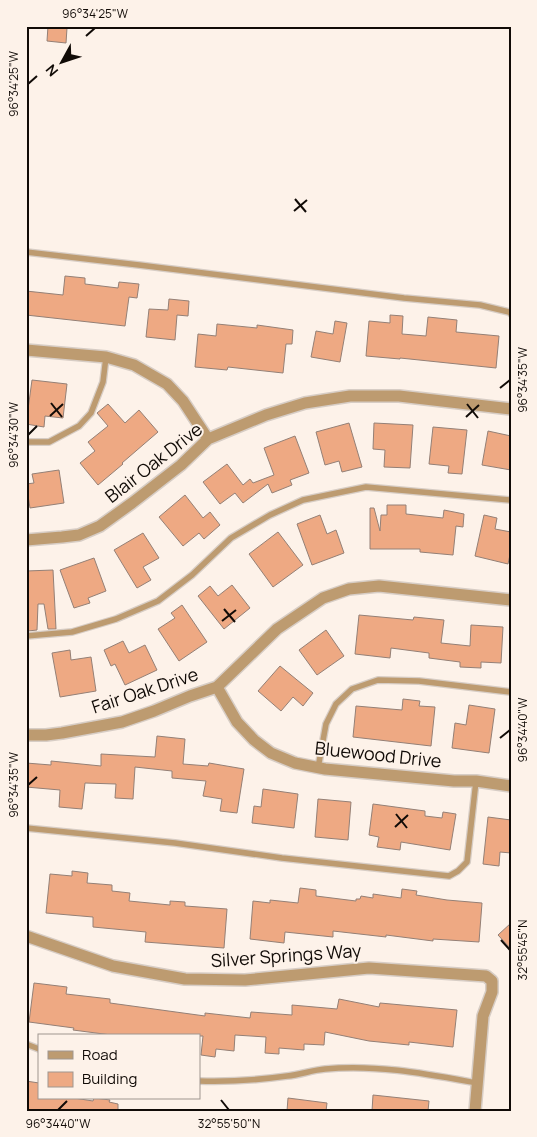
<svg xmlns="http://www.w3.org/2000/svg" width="537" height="1137" viewBox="0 0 537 1137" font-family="Manrope,sans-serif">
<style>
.building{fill:#eea983;stroke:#948076}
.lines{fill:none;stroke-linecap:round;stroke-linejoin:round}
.lane-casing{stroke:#d7cdc5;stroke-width:8}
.street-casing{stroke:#d7cdc5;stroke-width:14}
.lane{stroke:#bd9b70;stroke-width:5.5}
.street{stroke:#bd9b70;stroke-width:11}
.ticks{fill:none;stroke:#110b07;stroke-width:2}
.labels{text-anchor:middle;stroke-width:4;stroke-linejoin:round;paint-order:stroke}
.street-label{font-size:18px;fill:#110b07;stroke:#fdf2e9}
.neatline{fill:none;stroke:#110b07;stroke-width:2}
.ticks-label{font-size:12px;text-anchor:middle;fill:#110b07}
</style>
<rect width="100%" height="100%" fill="#fdf2e9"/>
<path class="building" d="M48,26L67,28L66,43L47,41Z
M65,276L85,278V284L118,288L119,282L139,284L137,298L129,297L125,326L26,315V291L63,295Z
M169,299L189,301L188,316L177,315L175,340L146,337L149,309L168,310Z
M390,315L403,316L402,334L426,336L428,317L457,320L456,332L499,336L496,368L400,358V359L366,356L369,321L390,323Z
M335,321L347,323L340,362L311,357L316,331L333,334Z
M217,324L257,328V325L293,330L292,344H286L283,373L228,367L227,370L195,367L198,334L216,336Z
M32,380L67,384L63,418L45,416L44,427L26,424Z
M108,404L125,423L139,410L158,432L122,463L123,464L98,485L80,463L95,451L88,442L108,426L97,413Z
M349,423L362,467L342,472L339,461L325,465L316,432Z
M374,423L413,425L410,468L384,467L385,450L373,449Z
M433,427L467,430L462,474L448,473L449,466L429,464Z
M488,431L511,436V470L482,465Z
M295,436L309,473L290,480L292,485L272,493L268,484L243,503L235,493L220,504L203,482L227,464L243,485L250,479L253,483L274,475L264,448Z
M59,470L64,503L30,508L26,484L34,483L32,474Z
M185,495L203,518L210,512L220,525L204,539L199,533L183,546L159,517Z
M387,505H406V514L443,518L444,510L464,514L463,527L456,526L453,555L420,552V549H370V508H374L380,531L381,515H387Z
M320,515L327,534L336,530L344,553L312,565L297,524Z
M484,515L497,518L495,529L511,532V550L508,564L475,556Z
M278,532L303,565L273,587L249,554Z
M143,533L159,558L143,567L151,580L137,588L114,550Z
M94,558L106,591L88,598L90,603L74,608L60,570Z
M53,570L56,629H48L44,604H38L37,630L28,631L26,571Z
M232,585L250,608L224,629L198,596L210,586L218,596Z
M182,605L207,642L179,661L158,629L175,618L171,613Z
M359,615L413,620L414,617L444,620L441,643L470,646L471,625L503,627L501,663L481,662V668L460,667V662L429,658V653L391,648L390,658L355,654Z
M326,630L344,656L317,675L299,650Z
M123,641L129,653L145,645L157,670L125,685L115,664L111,666L104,650Z
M70,650L71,660L91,657L96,691L60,697L52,653Z
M280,666L313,693L303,706L293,697L281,711L258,691Z
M403,699L420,701L419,706L435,707L431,746L353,737L356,706L402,710Z
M469,705L495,709L489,753L452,748L455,723L466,725Z
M157,736L185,739L183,764L208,766L209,763L244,769L237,813L220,811L222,799L203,796L206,781L172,778V771L135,767L133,799L115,798L116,784L85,783L82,809L59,807L60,790L26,787V763L51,765V761L101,766V754L155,757Z
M263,789L298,794L294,828L252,823L254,806L261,807Z
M318,799L351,802L348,840L315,837Z
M373,804L425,811V816L442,818L443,812L456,814L450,850L401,842L400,850L377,847L379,837L369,835Z
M488,817L511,820V853L500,852L499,866L483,864Z
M72,871L88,873L87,883L112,885V891L130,893L129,901L170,905V901L185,902V906L227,909L224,948L145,942L146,932L93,927V917L46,913L50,874L72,876Z
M300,888L316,890V896L356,901V899H360L361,896L373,898V894L401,898L402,889L417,891L416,895L447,900L482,903L479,942L433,939V941L386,935V937L333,931V937L285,932L284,943L250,939L253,901L270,903V900L298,903Z
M511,923V949L498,935Z
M34,983L67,987L66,994L110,999V1003L205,1016V1013L250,1018L251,1012L292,1015V1005L337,1009L339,999L379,1007L380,1003L457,1010L453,1047L409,1042V1045L369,1041L325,1032L324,1045L304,1044V1050L279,1048V1054L265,1053L266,1037L235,1035L234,1051L216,1049L215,1057L201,1055L203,1036H119L73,1030L74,1028L29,1022Z
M26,1081L39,1083V1098H74L93,1101L94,1098H95L110,1100L109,1102L118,1104V1111H26Z
M373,1095L429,1101L428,1111H372Z
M288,1098L327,1103L326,1111H287Z"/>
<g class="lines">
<defs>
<path id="lane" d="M26,252L139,265L404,298L480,305L509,312L511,314
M26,442H49L79,426L91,413L103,382L106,357
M26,636L72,632L116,619L158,601L192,575L231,538L270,515L303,500L366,487L511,500
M318,768L326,724L336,704L352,689L378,680L419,681L511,692
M26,828L175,843L282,858L449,876L458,871L467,862L476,781
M26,1044L39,1049
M199,1081C228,1082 258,1080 287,1076C300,1075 312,1070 325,1069C376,1064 427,1074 477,1083"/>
<path id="street" d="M26,350L106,357L134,365L167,384L183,401L208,439
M26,540L62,537L79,535L100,526L132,503L181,465L208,439L266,415L305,403L350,396H399L511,409
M217,687L237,722L254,740L271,753L295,763L325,769L454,781H476L511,786
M26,735H46L62,733L122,722L154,711L190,696L217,687L277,629L323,598L349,589L379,586L511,600
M26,936L113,966L185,979L245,980L369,968L486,976L492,981V992L483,1016L475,1111"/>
</defs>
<use href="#lane" class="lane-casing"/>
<use href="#street" class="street-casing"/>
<use href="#lane" class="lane"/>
<use href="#street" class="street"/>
</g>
<path class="ticks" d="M86,36L95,28M28,84L37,76M295,199L306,212M294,211L307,200M500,388L510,380M51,403L62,417M467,404L478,418M50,416L63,404M466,417L479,405M28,435L37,426M224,609L235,622M222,621L236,610M500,738L510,730M28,785L37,777M396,814L407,828M395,827L408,815M501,940L510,950M221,1100L229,1110M58,1110L67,1101"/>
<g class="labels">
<g class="street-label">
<text transform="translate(154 463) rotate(-38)" y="6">Blair Oak Drive</text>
<text transform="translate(145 691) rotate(-18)" y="6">Fair Oak Drive</text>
<text transform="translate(378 755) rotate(6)" y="6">Bluewood Drive</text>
<text transform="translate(286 956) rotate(-4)" y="6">Silver Springs Way</text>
</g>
</g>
<rect width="537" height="1137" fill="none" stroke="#fdf2e9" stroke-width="55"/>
<rect x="38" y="1034" width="162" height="65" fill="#fdf2e9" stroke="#9f968f"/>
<rect x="48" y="1051" width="25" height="8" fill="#bd9b70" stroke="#9f968f"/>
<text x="82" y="1060" font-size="15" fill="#110b07">Road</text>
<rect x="48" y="1072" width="25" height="15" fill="#eea983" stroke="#9f968f"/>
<text x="82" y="1084" font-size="15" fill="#110b07">Building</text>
<g transform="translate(62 62) rotate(230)" stroke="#fdf2e9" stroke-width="4" paint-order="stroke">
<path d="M0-4L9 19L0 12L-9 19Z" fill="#110b07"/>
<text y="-8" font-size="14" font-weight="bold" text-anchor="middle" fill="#110b07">N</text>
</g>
<rect x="28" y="28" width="482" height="1082" class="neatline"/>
<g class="ticks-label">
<text x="95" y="18">96°34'25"W</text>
<text transform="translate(14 84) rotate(-90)" y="4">96°34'25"W</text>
<text transform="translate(523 380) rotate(-90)" y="4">96°34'35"W</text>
<text transform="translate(14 435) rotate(-90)" y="4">96°34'30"W</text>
<text transform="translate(523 730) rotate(-90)" y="4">96°34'40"W</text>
<text transform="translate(14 785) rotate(-90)" y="4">96°34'35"W</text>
<text transform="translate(523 950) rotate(-90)" y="4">32°55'45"N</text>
<text x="58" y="1128">96°34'40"W</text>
<text x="229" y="1128">32°55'50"N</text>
</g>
</svg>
